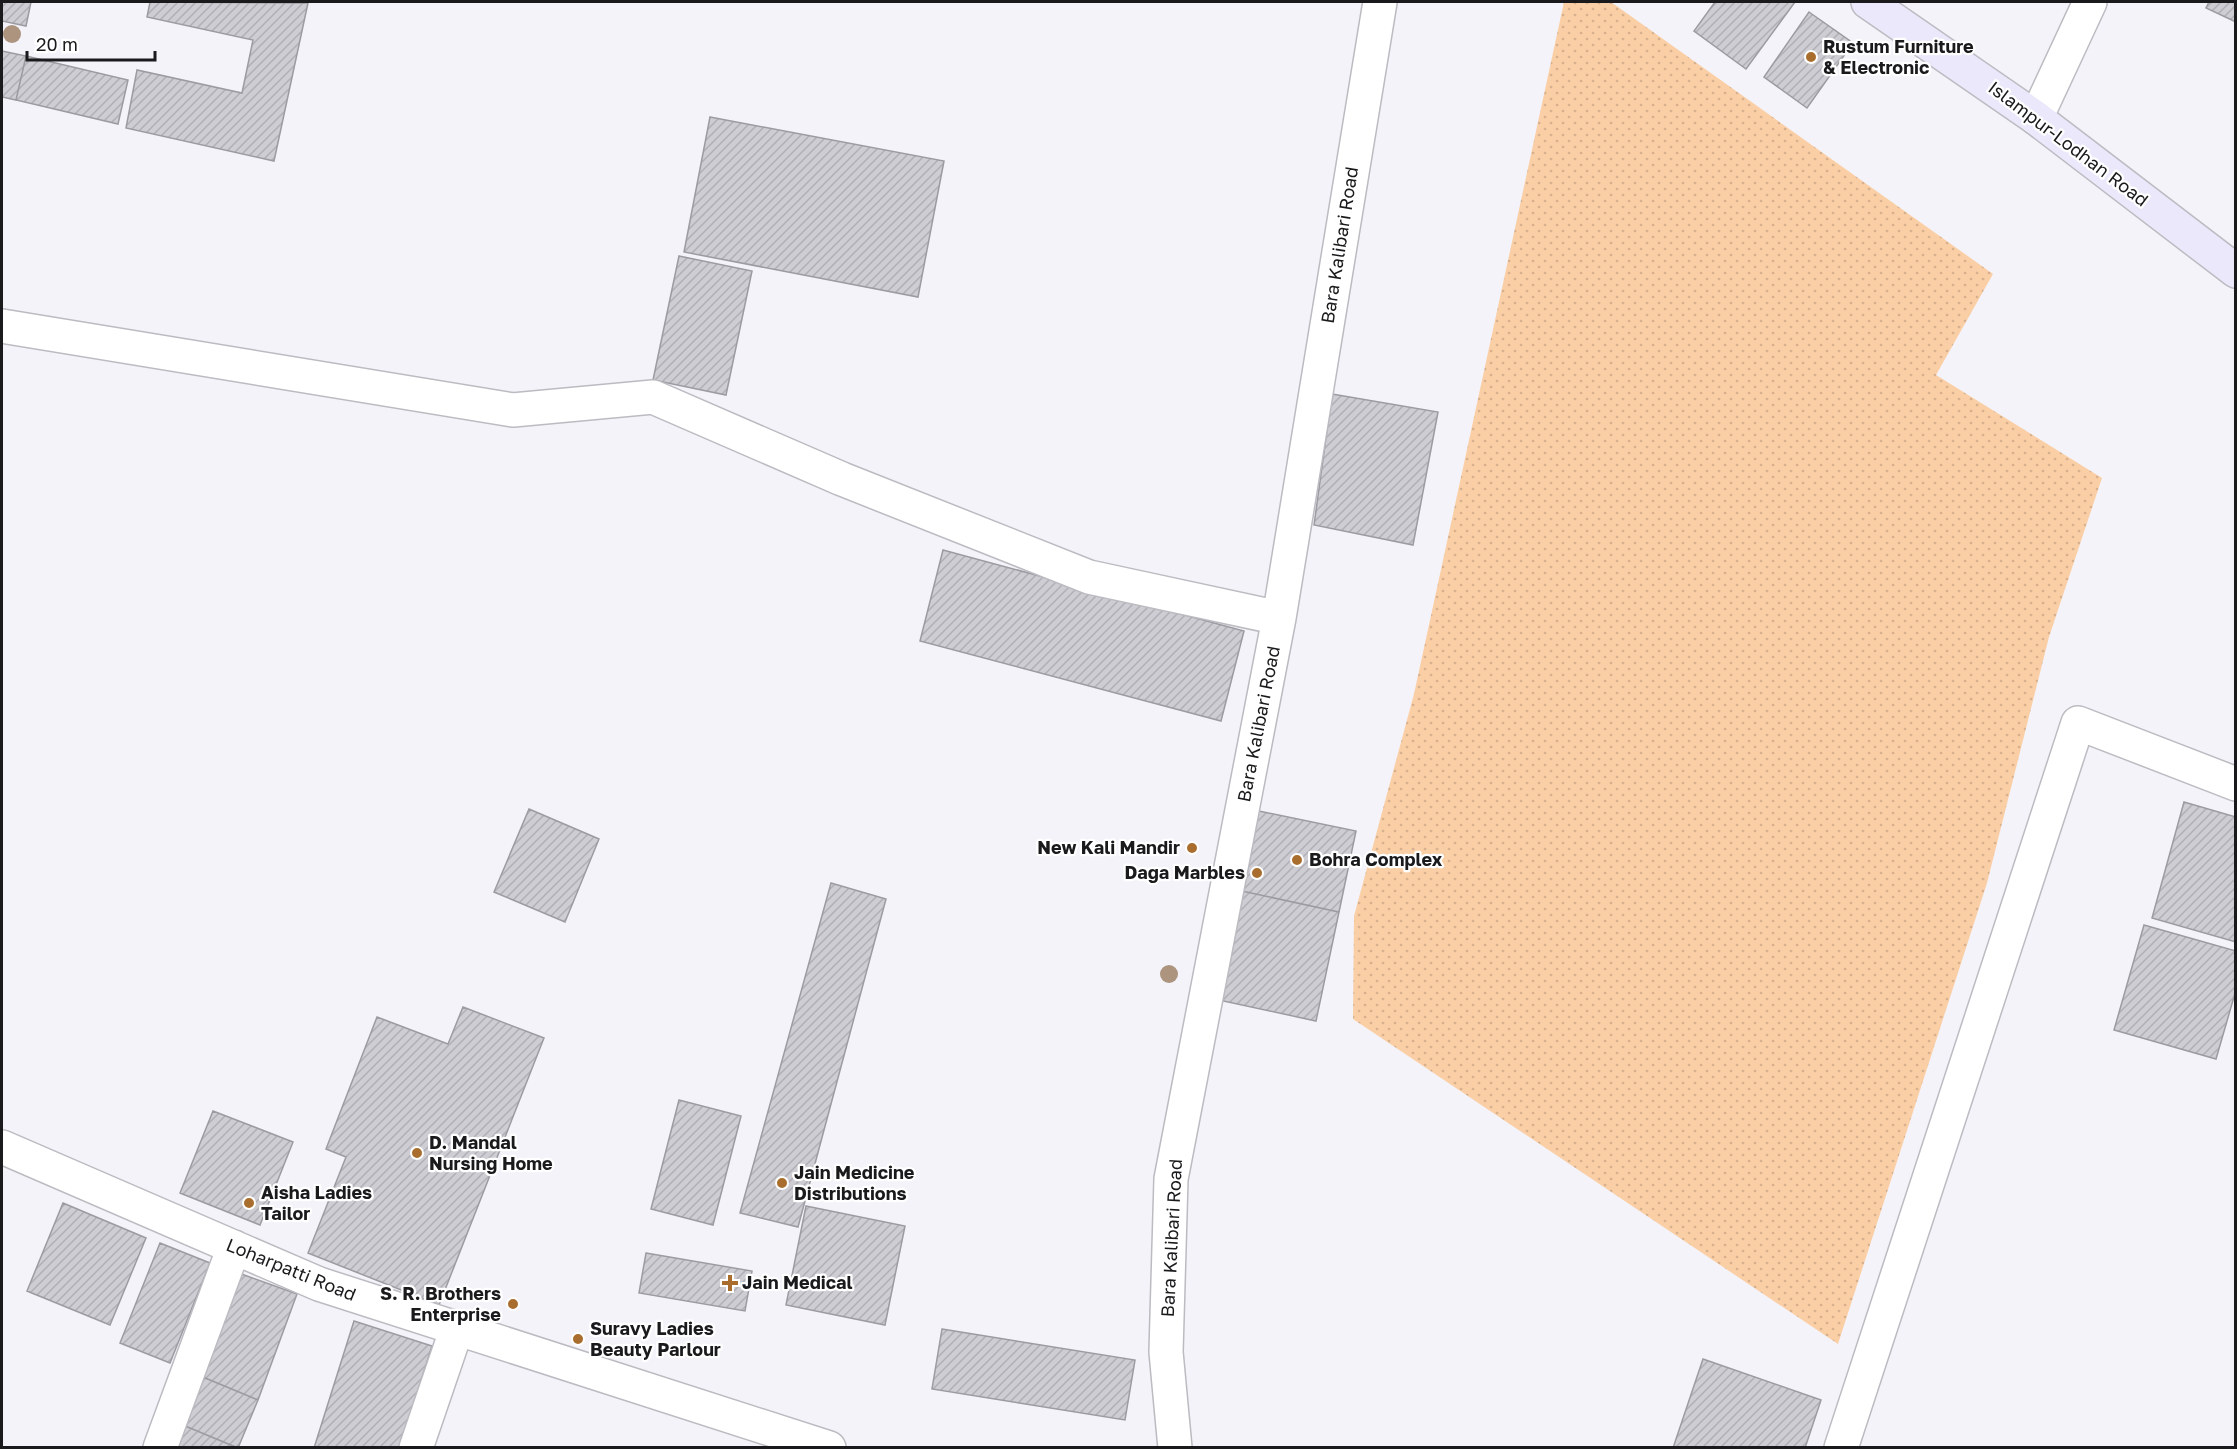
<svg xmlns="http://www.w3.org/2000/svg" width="2237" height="1449" viewBox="0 0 2237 1449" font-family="'Golos Text',sans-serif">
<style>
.grass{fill:url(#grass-dots)}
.building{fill:url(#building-hatch);stroke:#9c9ba1;stroke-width:1.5}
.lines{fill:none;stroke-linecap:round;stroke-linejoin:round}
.street-casing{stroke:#bcbbc1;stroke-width:36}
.secondary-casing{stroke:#bcbbc1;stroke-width:36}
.street{stroke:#fff;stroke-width:33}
.secondary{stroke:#ece8fb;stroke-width:33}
.tree{fill:#ac947e}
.poi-dot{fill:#a96e2e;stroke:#fff;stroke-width:2}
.labels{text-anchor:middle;stroke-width:4.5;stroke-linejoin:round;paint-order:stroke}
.poi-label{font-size:18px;font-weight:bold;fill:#1a1a1c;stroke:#fff;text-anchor:start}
.street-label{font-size:18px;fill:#1a1a1c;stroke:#fff}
</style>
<defs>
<pattern id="grass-dots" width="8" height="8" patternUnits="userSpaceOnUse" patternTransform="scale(1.5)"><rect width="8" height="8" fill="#fbcfa6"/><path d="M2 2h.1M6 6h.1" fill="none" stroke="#d7b18e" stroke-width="1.8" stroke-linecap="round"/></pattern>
<pattern id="building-hatch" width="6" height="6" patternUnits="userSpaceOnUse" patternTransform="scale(1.5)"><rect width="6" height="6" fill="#cecdd3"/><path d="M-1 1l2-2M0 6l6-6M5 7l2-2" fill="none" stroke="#b0afb5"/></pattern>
</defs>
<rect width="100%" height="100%" fill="#f4f3f9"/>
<path class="grass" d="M1564,2H1611L1993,274L1936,375L2102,478L2049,637L1987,883L1838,1344L1353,1019L1354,916L1414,694Z"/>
<path class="building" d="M2,2H31L26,26L2,21Z
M150,2L308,3L274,161L126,128L137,70L242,93L253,40L147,17Z
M1715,2H1795L1746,69L1694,31Z
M2209,2H2236V22L2206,8Z
M1809,12L1853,43L1807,108L1764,77Z
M2,51L26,56L16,100L2,97Z
M26,56L128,80L118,124L16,100Z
M710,117L944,161L918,297L684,252Z
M679,256L752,271L726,395L653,380Z
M1332,394L1438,412L1413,545L1314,525Z
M943,550L1244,631L1221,721L920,641Z
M2184,802L2236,817V942L2152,918Z
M529,809L599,839L565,922L494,892Z
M1254,810L1356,831L1339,912L1237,890Z
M831,883L886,899L798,1227L740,1213Z
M1237,890L1339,912L1316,1021L1214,999Z
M2144,925L2236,951V990L2216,1059L2114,1030Z
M463,1007L544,1038L439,1305L308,1253L346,1157L326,1149L377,1017L448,1044Z
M679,1100L741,1116L713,1225L651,1209Z
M213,1111L293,1142L260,1225L180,1193Z
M63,1203L146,1238L110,1325L27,1291Z
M806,1206L905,1226L885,1325L786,1305Z
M160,1243L210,1263L170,1363L120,1343Z
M646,1253L752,1271L745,1311L639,1293Z
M236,1272L297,1294L258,1400L198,1375Z
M354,1321L432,1346L400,1448H314Z
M942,1329L1135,1360L1125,1420L932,1389Z
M1703,1359L1821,1400L1805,1448H1673Z
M198,1375L258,1400L238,1448L178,1423Z
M178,1423L238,1448H169Z"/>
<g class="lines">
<defs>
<path id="street" d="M2036,118L2090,2
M2,326L513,410L653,397L842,479L1089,577L1279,618
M2,1147L319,1284L829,1448
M160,1448L234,1247
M416,1448L457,1328
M1175,1448L1166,1352L1171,1179L1279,618L1380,2
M1841,1448L2078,723L2236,784"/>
<path id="secondary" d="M1868,2L2036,118L2236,271"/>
</defs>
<use href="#street" class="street-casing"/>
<use href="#secondary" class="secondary-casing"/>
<use href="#street" class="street"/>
<use href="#secondary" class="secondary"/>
</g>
<g class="tree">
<circle cx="12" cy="34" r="9"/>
<circle cx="1169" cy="974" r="9"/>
</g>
<g class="poi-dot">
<circle cx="1811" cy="57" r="6"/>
<circle cx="1192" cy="848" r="6"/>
<circle cx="1297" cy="860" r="6"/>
<circle cx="1257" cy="873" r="6"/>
<circle cx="417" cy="1153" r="6"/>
<circle cx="782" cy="1183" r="6"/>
<circle cx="249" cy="1203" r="6"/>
<path d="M727 1274h6v6h6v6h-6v6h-6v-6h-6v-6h6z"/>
<circle cx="513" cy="1304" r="6"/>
<circle cx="578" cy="1339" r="6"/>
</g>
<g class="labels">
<g class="poi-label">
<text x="1823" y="53">Rustum Furniture<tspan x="1823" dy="21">&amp; Electronic</tspan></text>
<text x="1180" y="854" text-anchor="end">New Kali Mandir</text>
<text x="1309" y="866">Bohra Complex</text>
<text x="1245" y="879" text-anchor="end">Daga Marbles</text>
<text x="429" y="1149">D. Mandal<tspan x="429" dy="21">Nursing Home</tspan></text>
<text x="794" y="1179">Jain Medicine<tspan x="794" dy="21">Distributions</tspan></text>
<text x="261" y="1199">Aisha Ladies<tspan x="261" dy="21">Tailor</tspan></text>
<text x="742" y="1289">Jain Medical</text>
<text x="501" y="1300" text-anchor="end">S. R. Brothers<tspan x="501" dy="21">Enterprise</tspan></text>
<text x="590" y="1335">Suravy Ladies<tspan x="590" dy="21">Beauty Parlour</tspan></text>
</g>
<g class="street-label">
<text transform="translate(2068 144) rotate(37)" y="6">Islampur-Lodhan Road</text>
<text transform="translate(1340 245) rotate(-81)" y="6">Bara Kalibari Road</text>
<text transform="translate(1259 724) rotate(-79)" y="6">Bara Kalibari Road</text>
<text transform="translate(1172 1238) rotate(-87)" y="6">Bara Kalibari Road</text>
<text transform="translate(291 1270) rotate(22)" y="6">Loharpatti Road</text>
</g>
</g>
<rect width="2237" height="1449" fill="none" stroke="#1a1a1c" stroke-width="6"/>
<path d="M27 51v9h128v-9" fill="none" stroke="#1a1a1c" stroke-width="3"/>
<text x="36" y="51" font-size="18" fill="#1a1a1c" stroke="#ffffff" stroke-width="4.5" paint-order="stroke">20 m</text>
</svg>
